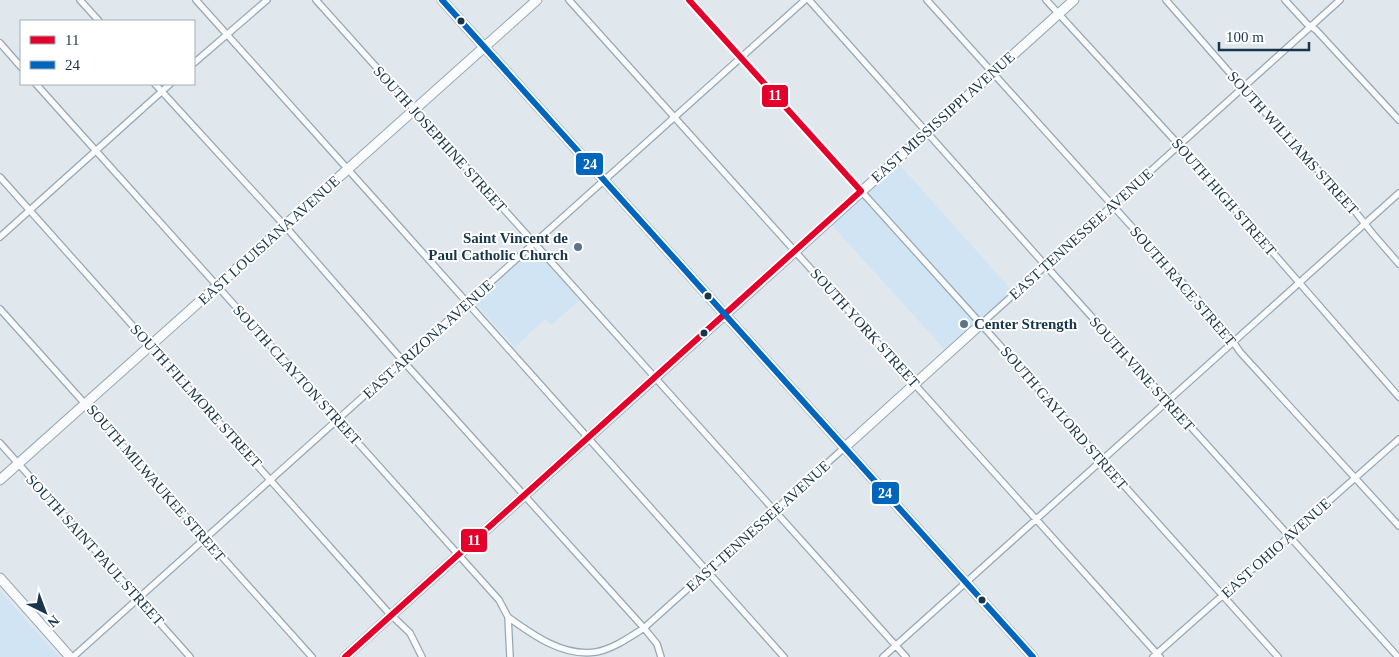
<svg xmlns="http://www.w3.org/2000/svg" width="1399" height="657" viewBox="0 0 1399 657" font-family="'Times New Roman',serif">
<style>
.built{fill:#d0e4f4}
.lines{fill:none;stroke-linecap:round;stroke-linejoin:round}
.street-casing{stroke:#96a8b4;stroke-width:8}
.secondary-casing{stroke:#96a8b4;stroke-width:11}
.primary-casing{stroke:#96a8b4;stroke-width:11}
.street{stroke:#fafbfc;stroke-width:5.5}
.secondary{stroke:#fafbfc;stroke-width:9}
.primary{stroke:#fafbfc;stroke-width:9}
.bus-1-casing{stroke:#fff;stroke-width:10}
.bus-2-casing{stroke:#fff;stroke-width:10}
.bus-1{stroke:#e4002b;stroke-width:6}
.bus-2{stroke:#0065bd;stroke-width:6}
.bus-dot{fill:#17364c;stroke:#fff;stroke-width:2}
.poi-dot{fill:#5d7484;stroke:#fff;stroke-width:2}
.labels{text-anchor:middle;stroke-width:4;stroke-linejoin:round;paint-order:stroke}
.street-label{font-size:15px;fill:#17364c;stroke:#fff}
.poi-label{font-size:15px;font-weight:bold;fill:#17364c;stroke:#fff;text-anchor:end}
.line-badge{stroke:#fff;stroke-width:2}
.badge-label{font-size:14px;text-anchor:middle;font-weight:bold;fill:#fff}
</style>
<rect width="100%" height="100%" fill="#e0e7ed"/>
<path class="built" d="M899,164L1013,292L947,352L830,223Z
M533,250L537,251L580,300L551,325L545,319L515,347L477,305L476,301Z
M0,591L59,657H0Z"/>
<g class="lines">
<defs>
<path id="street" d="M80,0L99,21
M196,0C392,219 589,437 784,657
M316,0L906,657
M569,0L1160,657
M689,0L981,324L1102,461L1278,657
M809,0L1046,266L1398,657
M927,0L1226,331L1240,352L1399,526
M1046,0L1179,145L1399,397
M1166,0L1243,88L1350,205L1373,234L1399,264
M1285,0L1307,24L1316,30L1399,120
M0,43L21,67
M194,63L267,0
M36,84L499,600L508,617L510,657
M155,84L285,226L403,361L644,628L657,644L661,657
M0,177L387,611L410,633L422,657
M0,237L170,84
M0,309L312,657
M981,324L1340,0
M0,443L190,657
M508,617C533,635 563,657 596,652C613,649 630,637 644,628L844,448
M73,657L805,0
M883,657L1399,193
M1153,657L1399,439"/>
<path id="secondary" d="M844,448L981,324
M0,480L537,0
M0,578L70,657
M345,657L1074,0"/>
<path id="primary" d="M442,0L1033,657"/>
</defs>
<use href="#street" class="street-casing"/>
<use href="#secondary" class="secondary-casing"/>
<use href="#primary" class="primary-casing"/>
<use href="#street" class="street"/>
<use href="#secondary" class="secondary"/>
<use href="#primary" class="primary"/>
<defs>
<path id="bus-1" d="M689,0L861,191
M345,657L861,191"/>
<path id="bus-2" d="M442,0L1033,657"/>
</defs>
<use href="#bus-1" class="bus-1-casing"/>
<use href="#bus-2" class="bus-2-casing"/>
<use href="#bus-1" class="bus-1"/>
<use href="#bus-2" class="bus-2"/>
</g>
<g class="bus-dot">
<circle cx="461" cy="21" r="4.5"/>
<circle cx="708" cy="296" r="4.5"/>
<circle cx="704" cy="333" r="4.5"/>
<circle cx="982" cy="600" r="4.5"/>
</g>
<g class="poi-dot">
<circle cx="578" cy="247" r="5"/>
<circle cx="964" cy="324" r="5"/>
</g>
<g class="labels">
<g class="street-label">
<text transform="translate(943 117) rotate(-42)" y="5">EAST MISSISSIPPI AVENUE</text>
<text transform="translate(440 139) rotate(48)" y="5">SOUTH JOSEPHINE STREET</text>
<text transform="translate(1293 143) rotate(48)" y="5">SOUTH WILLIAMS STREET</text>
<text transform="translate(1224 197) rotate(49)" y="5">SOUTH HIGH STREET</text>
<text transform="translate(1081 234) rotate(-42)" y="5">EAST TENNESSEE AVENUE</text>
<text transform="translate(269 240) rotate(-42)" y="5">EAST LOUISIANA AVENUE</text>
<text transform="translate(1183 286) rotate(49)" y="5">SOUTH RACE STREET</text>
<text transform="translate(865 328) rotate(48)" y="5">SOUTH YORK STREET</text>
<text transform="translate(428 339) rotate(-42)" y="5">EAST ARIZONA AVENUE</text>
<text transform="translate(1142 374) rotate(48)" y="5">SOUTH VINE STREET</text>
<text transform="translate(297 375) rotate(48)" y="5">SOUTH CLAYTON STREET</text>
<text transform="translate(196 396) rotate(48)" y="5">SOUTH FILLMORE STREET</text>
<text transform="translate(1064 418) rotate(49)" y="5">SOUTH GAYLORD STREET</text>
<text transform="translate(156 483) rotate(49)" y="5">SOUTH MILWAUKEE STREET</text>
<text transform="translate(758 526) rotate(-42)" y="5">EAST TENNESSEE AVENUE</text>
<text transform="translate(1276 548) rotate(-42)" y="5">EAST OHIO AVENUE</text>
<text transform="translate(95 550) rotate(48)" y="5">SOUTH SAINT PAUL STREET</text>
</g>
<g class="poi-label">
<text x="568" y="243">Saint Vincent de<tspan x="568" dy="17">Paul Catholic Church</tspan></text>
<text x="974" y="329" text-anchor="start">Center Strength</text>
</g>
</g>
<g class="line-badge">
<rect x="761" y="84" width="28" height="24" rx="5" fill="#e4002b"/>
<rect x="575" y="152" width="29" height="24" rx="5" fill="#0065bd"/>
<rect x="871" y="481" width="29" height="24" rx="5" fill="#0065bd"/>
<rect x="460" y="528" width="28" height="25" rx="5" fill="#e4002b"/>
</g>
<g class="badge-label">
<text x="775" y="100">11</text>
<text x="590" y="169">24</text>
<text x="885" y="498">24</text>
<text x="474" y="545">11</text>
</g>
<rect x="20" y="20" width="175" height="65" fill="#ffffff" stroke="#a2afb7"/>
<rect x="30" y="36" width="25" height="8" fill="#e4002b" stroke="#a2afb7"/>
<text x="65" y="45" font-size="15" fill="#17364c">11</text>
<rect x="30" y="61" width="25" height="8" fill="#0065bd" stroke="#a2afb7"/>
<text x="65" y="70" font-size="15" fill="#17364c">24</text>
<g transform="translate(45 612) rotate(138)" stroke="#ffffff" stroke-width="4" paint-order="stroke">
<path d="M0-4L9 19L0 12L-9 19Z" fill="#17364c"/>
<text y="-8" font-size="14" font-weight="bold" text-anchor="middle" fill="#17364c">N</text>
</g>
<path d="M1219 42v8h90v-8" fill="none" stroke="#17364c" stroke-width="2.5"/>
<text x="1226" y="42" font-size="15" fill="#17364c" stroke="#ffffff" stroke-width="4" paint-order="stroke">100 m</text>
</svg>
